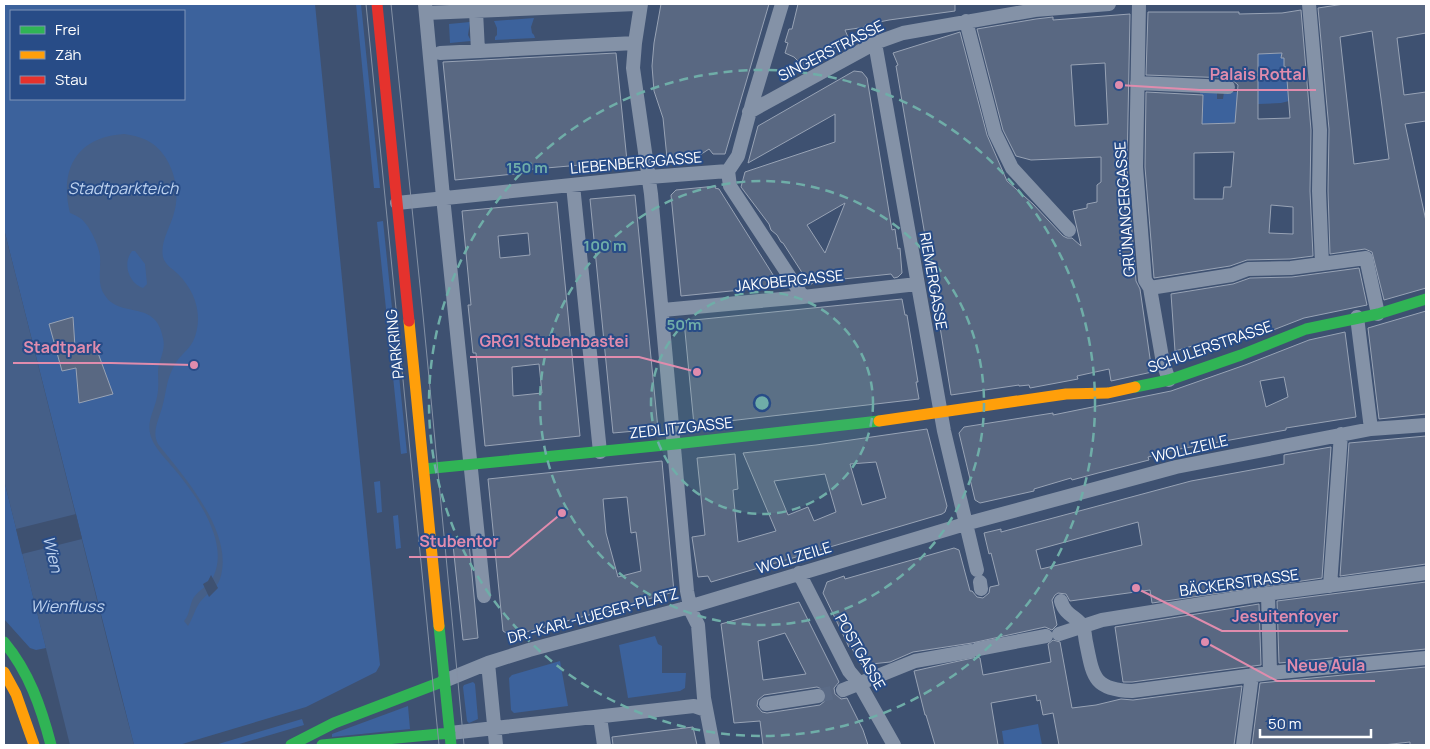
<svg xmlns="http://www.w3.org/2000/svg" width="1430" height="749" viewBox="0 0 1430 749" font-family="Manrope,sans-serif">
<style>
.green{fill:#3c629c;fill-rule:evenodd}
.water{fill:#455f88;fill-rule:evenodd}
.pier{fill:#3e5171}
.building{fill:#596882;stroke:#98a3b5;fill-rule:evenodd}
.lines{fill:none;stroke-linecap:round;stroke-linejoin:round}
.street-tunnel{stroke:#5b6b86;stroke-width:14;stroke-dasharray:14 7;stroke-linecap:butt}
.street{stroke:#8492a7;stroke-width:14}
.fast{stroke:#30b455;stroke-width:11}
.slow{stroke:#ff9f0a;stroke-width:11}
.jam{stroke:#e5322d;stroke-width:11}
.tram{stroke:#8491a5;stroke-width:1}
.ring{fill:none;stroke:#6fada8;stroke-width:2.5;stroke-dasharray:9 6}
.labels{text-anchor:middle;stroke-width:4;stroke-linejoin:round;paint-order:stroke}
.street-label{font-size:15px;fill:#fff;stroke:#284c87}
.water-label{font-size:16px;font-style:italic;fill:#bfd3ef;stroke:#284c87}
.centre{fill:#6fada8;stroke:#284c87;stroke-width:2.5}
.ring-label{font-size:15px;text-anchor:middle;font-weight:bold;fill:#6fada8;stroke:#284c87;stroke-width:4;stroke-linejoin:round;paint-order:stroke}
.leader{fill:none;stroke:#e08cad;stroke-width:2}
.callout-dot{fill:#e08cad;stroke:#284c87;stroke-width:2}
.callout-label{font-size:16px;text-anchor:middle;font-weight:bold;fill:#e08cad;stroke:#284c87;stroke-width:4;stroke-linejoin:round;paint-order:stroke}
</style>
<rect width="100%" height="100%" fill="#3e5171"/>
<path class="green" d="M4,4H315L380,665L376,672L306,707L179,745H134L4,229ZM11,11H184V99H11Z
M356,4H361L380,188H374Z
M534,18L531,27L532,33L534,35L535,38L495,40V37L497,35V28L494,21Z
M470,22L468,35L471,41L450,43L449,24Z
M1282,53V57L1284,58V67H1288L1289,101L1281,103L1258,104V54Z
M1200,92H1217V99H1223L1224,92H1238L1235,123L1200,124V115L1203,114V95L1200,94Z
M383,221L407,453L401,454L377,222Z
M4,480L46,648L36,650L30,648L4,619Z
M380,481L382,512L377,513L374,482Z
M398,515L401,548L396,549L393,516Z
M655,636L658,644L662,646V673H686L685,688L680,691L628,698L619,645Z
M560,661L568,706L514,713L511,710L509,678L512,675Z
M473,682L475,684L478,719L469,723L467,721L463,687L464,685Z
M408,706L410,729L332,737V734Z
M302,719L304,725L236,745H215Z
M1038,724L1042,745H1004L1002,731Z"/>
<path class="water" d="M124,134C133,135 145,138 153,144C173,159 181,190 174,213C170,228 160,242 163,257C165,265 173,269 178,274C193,289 201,309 197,329C193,349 184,350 175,364C166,380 167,389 163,404C160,418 151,431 158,444C184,477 235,533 220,579C216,590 207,593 200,602C195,609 193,618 188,626L184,621C190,615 189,605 194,597C200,589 210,585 214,575C229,541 196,495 175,470C167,460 155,449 151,437C146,421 154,412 157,397C159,388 158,379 158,371C159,359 166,350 163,338C156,298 119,320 104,294C97,283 101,269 100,257C100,249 91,229 85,223C82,218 75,215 70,213C59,169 77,137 124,134ZM132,251H135L145,264L147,284L143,288C129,283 122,264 132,251Z
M4,229L119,688L134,745H70L4,480Z"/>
<path class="pier" d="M76,514L82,539L22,554L16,529Z
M211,575L218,588L209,597L203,584L208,581Z"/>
<path class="building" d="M661,4H769L725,154H713L709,149L700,155L667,158L663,118L654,91L652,66L654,43Z
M798,4H955V11L889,20L865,25L866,27L845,30L848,37L841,41L842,43L803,66L794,57L785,53L788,43L785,42L789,29H792Z
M1344,4H1426V33L1397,38L1404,95L1426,92V121L1405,124L1426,221V288L1384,300L1372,252L1365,249L1330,254L1328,191L1329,129L1318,8ZM1372,31L1389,159L1354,164L1340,37Z
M1301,10L1311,130L1310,191L1313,256L1290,259L1247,260L1230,266L1154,278L1145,167L1146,92L1203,95L1202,124L1235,123L1238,85L1230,78L1146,75L1148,12H1239V14L1282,13ZM1282,53L1281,58H1284V67H1286L1290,118L1258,119V54ZM1234,152L1231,187H1224L1223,199H1194V153ZM1271,205L1293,207V234L1269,233Z
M1130,14L1127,168L1136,281L1140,289L1152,372L1111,381L1109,369L1077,376L1078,379L1030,388L1029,385L1019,386V385L951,395L935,296H939L935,294L896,66L898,65L893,53L960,32L987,135L1007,181L1033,204L1063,236L1067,238H1072L1081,246L1073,211L1087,208V204L1097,202V185L1101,182V157L1031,160L1016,156L1003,130L977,29L1036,19L1053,17V20ZM1105,63L1108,124L1075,126L1071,65Z
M616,53L627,161L523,170L524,173L455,180L443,62Z
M854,71L862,72L867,78L892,230L895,229L898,249L900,248L902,273L898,277L894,278L891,274L814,282L810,285L783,243L781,242L777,235L771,230L769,224L741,187L745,172L835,142V114L748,163L758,126ZM845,203L825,253L807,225Z
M716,186L715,188L719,189L775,278L771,287L681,296L671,195L676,190Z
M635,195L658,429L613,433L590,199Z
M557,202L580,436L485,446L476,353H473L468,305H471L462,211ZM528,233L530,255L500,258L498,236ZM539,364L542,393L513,396L512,367Z
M1359,268L1367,305L1304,318L1250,339L1248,334L1232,338L1231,335L1175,351L1171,294L1233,284L1250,278L1292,277Z
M902,299L905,315H907L918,382H916L919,399L694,425L684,321Z
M1426,311V414L1379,419L1368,328Z
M73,317L75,347L94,342L113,394L79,403L76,368L62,371L49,324Z
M1345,332L1356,417L1286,428V430L1174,450L1148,457L1149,460L1098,473L1072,480L1071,478L1034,489V491L980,503L975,500L959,433L964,427L1053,413V415L1171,391L1245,365L1309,340ZM1284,377L1288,397L1266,407L1260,381Z
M927,429L947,506L945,512L942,514L711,582L708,576L698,577L692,537L705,535L697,458L735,454L738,489L733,490L738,542L776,531L743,453L816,445ZM876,462L886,498L862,505L850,464ZM825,474L836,512L814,521L808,507L788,515L774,481Z
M1426,436V564L1340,576L1349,443Z
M1331,447L1322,578L1152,603L1150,590L1070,601L1066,594L1058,593L1055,595L1052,600L1057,625L1052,630L1045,627L972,643L913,652L890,662L862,665L851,647H849L823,593L827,582L844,576L845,579L954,548L959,550L970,591H972L977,597L983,598L989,593L990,587L999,585L991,553L989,554L984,533L1001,529V532L1191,481L1284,464V455ZM1138,522L1142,545L1041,569L1036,550Z
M662,461L674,592L511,636L503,631L488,479ZM627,497L631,533L636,532L641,571L618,577L606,533L603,499Z
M469,543L478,638L463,640L453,545Z
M1426,582V649L1279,663L1277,601Z
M799,602L839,682L834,688L835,694L841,699L847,698L863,730L868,745H763L760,721L734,723L721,624ZM785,633L806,674L763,680L758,641ZM817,687L824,690L827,695L826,700L820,705L767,713L762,712L757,706L758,700L764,695Z
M1259,604L1261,665L1132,682H1123L1115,627Z
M1053,640L1060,642L1072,708L1096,705L1121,699L1133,700L1242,686L1234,745H1059L1053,713L1043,715L1040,700L1037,701L1036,695L991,703L998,745H935L926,715H925L914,671L977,657L980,658L983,675L1051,662L1048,644Z
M1426,667V745H1410V742L1383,745H1252L1260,683Z
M693,727L697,745H613L612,737Z"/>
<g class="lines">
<path class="street-tunnel" d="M818,696L843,690"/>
<path class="street" d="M425,4L443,197L484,596
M641,4L635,43L633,68L651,194L687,591L691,611L698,625L704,698L713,745
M1139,4L1136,167L1145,280L1150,288L1163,363L1169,380
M1309,4L1320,130L1319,191L1322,264
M476,11L478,51
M426,13L636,4
M966,21L995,133L1012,168L1069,230
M875,43L944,431L977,570
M440,53L635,43
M1137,83L1228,87
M749,112L875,43L903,33L1035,10L1109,4
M728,171L738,156L753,100L782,4
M728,171L730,186L803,297
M573,185L600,452
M397,203L649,177L728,171
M1150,288L1232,275L1248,269L1291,268L1366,258L1378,314
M663,310L803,297L917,284
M1357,317L1371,429
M799,573L849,671L859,683L894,745
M980,582L981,589
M1330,586L1341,434
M1268,594L1270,673
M1061,601C1065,616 1078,617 1083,627C1085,631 1085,638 1086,642C1093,676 1093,690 1132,691L1270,673L1426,658
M1059,634L1102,620L1251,596L1426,573
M978,649L1046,636
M488,663L496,745
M444,681L488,663L529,650L682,609L965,524L1176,467L1371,429L1426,425
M843,690L915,661L971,651
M766,704L818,696
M600,717L604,745
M450,733L694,706L706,710
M1243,745L1252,675"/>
<path class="fast" d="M1135,387L1169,380L1241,355L1306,329L1378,314L1426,299
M424,469L675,444L879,421
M439,626L451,745
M4,642C29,672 41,707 51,745
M291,745L334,723L444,681
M322,745L450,733"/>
<path class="slow" d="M409,321L439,626
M879,421L1066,394L1108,393L1135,387
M4,672L16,694L34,745"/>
<path class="jam" d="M377,4L409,321"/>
<path class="tram" d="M366,4L439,745
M391,4L423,315L464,745"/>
</g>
<circle cx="762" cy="403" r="111" fill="#6fada8" fill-opacity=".12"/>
<g class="ring">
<circle cx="762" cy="403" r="111"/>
<circle cx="762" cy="403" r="222"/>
<circle cx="762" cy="403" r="333"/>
</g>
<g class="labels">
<g class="street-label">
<text transform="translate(831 51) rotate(-27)" y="5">SINGERSTRASSE</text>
<text transform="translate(636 163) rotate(-5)" y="5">LIEBENBERGGASSE</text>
<text transform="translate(1125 209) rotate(-94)" y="5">GRÜNANGERGASSE</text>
<text transform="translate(789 281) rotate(-6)" y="5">JAKOBERGASSE</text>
<text transform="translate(933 281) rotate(80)" y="5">RIEMERGASSE</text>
<text transform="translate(395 344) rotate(-96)" y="5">PARKRING</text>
<text transform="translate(1210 347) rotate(-19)" y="5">SCHULERSTRASSE</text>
<text transform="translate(681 428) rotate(-6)" y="5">ZEDLITZGASSE</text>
<text transform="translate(1190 449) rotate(-13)" y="5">WOLLZEILE</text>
<text transform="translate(794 558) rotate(-17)" y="5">WOLLZEILE</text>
<text transform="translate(1239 583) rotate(-8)" y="5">BÄCKERSTRASSE</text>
<text transform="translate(593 616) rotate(-15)" y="5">DR.-KARL-LUEGER-PLATZ</text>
<text transform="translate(860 652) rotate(60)" y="5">POSTGASSE</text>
</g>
<g class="water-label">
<text x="123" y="194">Stadtparkteich</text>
<text transform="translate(53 554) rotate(76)" y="6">Wien</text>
<text x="67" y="612">Wienfluss</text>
</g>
</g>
<circle cx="762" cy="403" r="8" class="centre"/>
<g class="ring-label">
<text x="527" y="173">150 m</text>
<text x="605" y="251">100 m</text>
<text x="684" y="330">50 m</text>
</g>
<path class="leader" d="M1119 85L1200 90H1316M697 372L639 357H470M194 365L111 363H13M562 513L509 557H409M1136 588L1222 631H1348M1205 642L1277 681H1375"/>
<g class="callout-dot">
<circle cx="1119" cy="85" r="5"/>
<circle cx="697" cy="372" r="5"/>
<circle cx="194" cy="365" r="5"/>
<circle cx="562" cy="513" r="5"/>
<circle cx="1136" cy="588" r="5"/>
<circle cx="1205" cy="642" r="5"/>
</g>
<g class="callout-label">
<text x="1258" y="80">Palais Rottal</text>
<text x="554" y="347">GRG1 Stubenbastei</text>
<text x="62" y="353">Stadtpark</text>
<text x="459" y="547">Stubentor</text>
<text x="1285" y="622">Jesuitenfoyer</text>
<text x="1326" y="671">Neue Aula</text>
</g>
<rect width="1430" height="749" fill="none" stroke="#ffffff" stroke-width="10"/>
<rect x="10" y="10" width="175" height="90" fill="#284c87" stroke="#7e94b7"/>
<rect x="20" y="26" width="25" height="8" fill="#30b455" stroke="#7e94b7"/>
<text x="55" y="35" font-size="15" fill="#ffffff">Frei</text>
<rect x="20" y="51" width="25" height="8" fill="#ff9f0a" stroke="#7e94b7"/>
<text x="55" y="60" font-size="15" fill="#ffffff">Zäh</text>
<rect x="20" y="76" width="25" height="8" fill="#e5322d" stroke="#7e94b7"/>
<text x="55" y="85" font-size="15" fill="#ffffff">Stau</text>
<path d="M1260 729v8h111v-8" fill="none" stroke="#ffffff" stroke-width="2.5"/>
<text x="1268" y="729" font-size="15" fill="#ffffff" stroke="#284c87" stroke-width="4" paint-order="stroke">50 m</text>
</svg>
